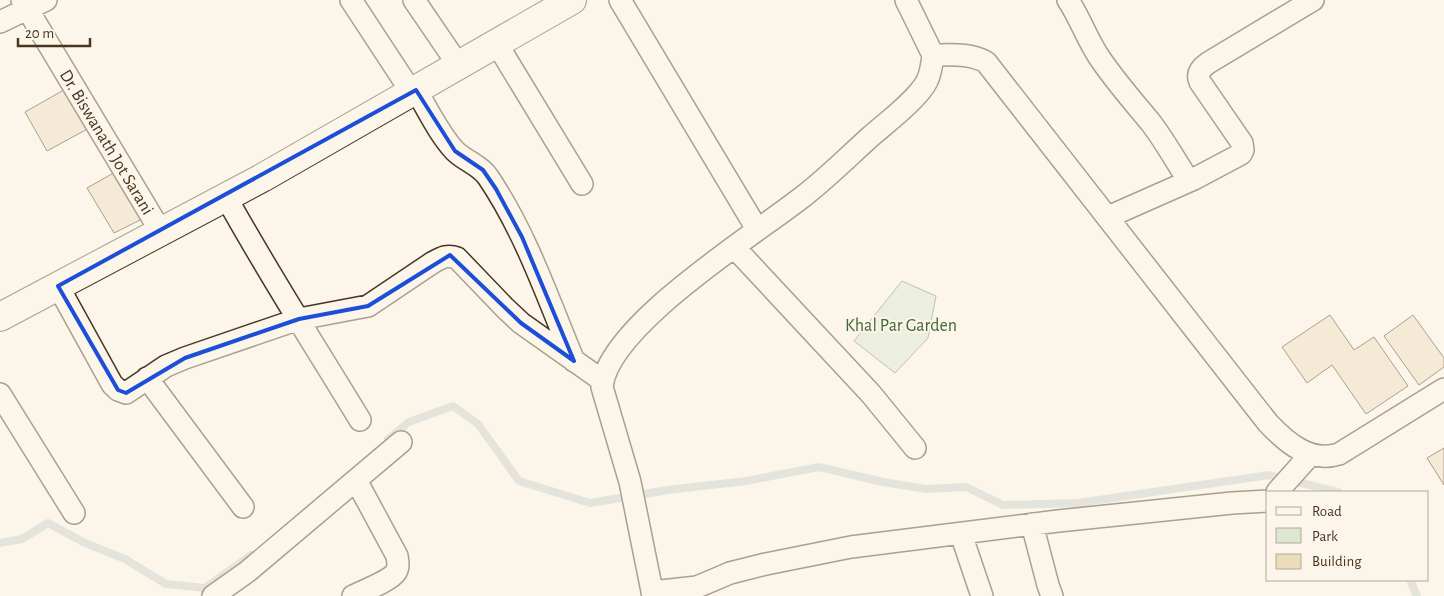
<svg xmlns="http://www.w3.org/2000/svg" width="1444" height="596" viewBox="0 0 1444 596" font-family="'Alegreya Sans',sans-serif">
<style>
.green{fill:#dce7d0;stroke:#887966}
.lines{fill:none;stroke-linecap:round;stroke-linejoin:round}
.stream{stroke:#c9cecd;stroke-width:8}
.building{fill:#ecdcbc;stroke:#4a3520}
.street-casing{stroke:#4a3520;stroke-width:24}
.secondary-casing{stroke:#4a3520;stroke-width:30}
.street{stroke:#fbf6e9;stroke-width:21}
.secondary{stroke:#fbf6e9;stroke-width:28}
.marked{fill:none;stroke:#1d4ed8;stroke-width:4;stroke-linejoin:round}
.labels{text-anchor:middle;stroke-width:4;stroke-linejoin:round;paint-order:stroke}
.street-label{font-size:18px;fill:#4a3520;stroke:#fbf6e9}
.park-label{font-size:18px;fill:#436837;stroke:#fbf6e9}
</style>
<rect width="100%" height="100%" fill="#fbf6e9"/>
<path class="green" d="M902,281L936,296L928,338L895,373L854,341Z"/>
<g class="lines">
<path class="stream" d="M388,439L409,422L453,406L478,424L519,481L590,503L668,490L746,481L819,467L883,482L926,489L966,487L1003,505L1078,503L1269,475L1338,492
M0,543L22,539L48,523L85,543L125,559L166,584L205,588L251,555
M1410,580L1417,596"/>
</g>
<path class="building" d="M69,87L91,127L47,151L25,112Z
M117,171L144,218L114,233L87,188Z
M1330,315L1354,350L1374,337L1408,386L1366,414L1332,365L1307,383L1282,347Z
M1413,315L1444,358V367L1419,385L1384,336Z
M1444,448V485L1427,458Z"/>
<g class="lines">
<defs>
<path id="street" d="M22,0L161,232
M351,0L412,93
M414,0L459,66
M620,0L757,229
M1068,0C1080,18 1087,39 1099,57C1115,81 1133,101 1151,123C1165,141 1176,162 1189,181
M0,22L46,0
M497,44L582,184
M933,55C952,55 969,53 986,62L1268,423C1287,443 1310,463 1339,454L1444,389
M416,90C428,110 439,134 455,151C465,161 480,165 488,177C526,233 548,299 574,361
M226,197C268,273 315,346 360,420
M1108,217L1194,179L1241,154L1243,150L1242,143L1200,82C1196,73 1201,68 1208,63L1313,0
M734,247L871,394L915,448
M58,286L112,384L118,390L126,393L166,366L185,358L299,319L368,306L432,263C441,258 447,254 457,258L505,308L521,323L603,381
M147,378L243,507
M0,394L74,513
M1277,492L1311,454
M1032,524L1048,585L1052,596
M961,534L982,596
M652,592L697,587L730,573L766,564L851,547L1058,521L1232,503L1268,501
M213,596L247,572L401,442
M353,596C363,591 390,581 396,572C399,567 398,562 397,556L356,480
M653,596L630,482L602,387C608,325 756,234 805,195C828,177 849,156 870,137C886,123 918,99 927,81C931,73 932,64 933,55L906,0"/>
<path id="secondary" d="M0,317L262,178L572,0"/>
</defs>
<use href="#street" class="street-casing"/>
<use href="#secondary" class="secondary-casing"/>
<use href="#street" class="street"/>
<use href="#secondary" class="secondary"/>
</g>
<path d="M0 0H1444V596H0ZM416,90L455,151L483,170L496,189L522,237L574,361L521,323L450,255L368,306L299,319L185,358L126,393L118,390L58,286Z" fill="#fbf6e9" fill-opacity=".55" fill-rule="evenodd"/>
<path class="marked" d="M416,90L455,151L483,170L496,189L522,237L574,361L521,323L450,255L368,306L299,319L185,358L126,393L118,390L58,286Z"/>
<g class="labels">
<g class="street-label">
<text transform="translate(107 142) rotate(59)" y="6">Dr. Biswanath Jot Sarani</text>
</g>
<g class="park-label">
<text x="901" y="331">Khal Par Garden</text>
</g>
</g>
<rect x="1266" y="491" width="162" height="90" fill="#fbf6e9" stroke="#b4a999"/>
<rect x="1276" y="507" width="25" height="8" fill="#fbf6e9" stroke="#b4a999"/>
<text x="1312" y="516" font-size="15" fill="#4a3520">Road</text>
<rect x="1276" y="528" width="25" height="15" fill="#dce7d0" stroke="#b4a999"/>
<text x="1312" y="541" font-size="15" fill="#4a3520">Park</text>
<rect x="1276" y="554" width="25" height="15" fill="#ecdcbc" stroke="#b4a999"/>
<text x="1312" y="566" font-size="15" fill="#4a3520">Building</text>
<path d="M18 38v8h72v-8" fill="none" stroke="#4a3520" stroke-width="2.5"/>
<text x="25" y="38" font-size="15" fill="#4a3520" stroke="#fbf6e9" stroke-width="4" paint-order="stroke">20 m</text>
</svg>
